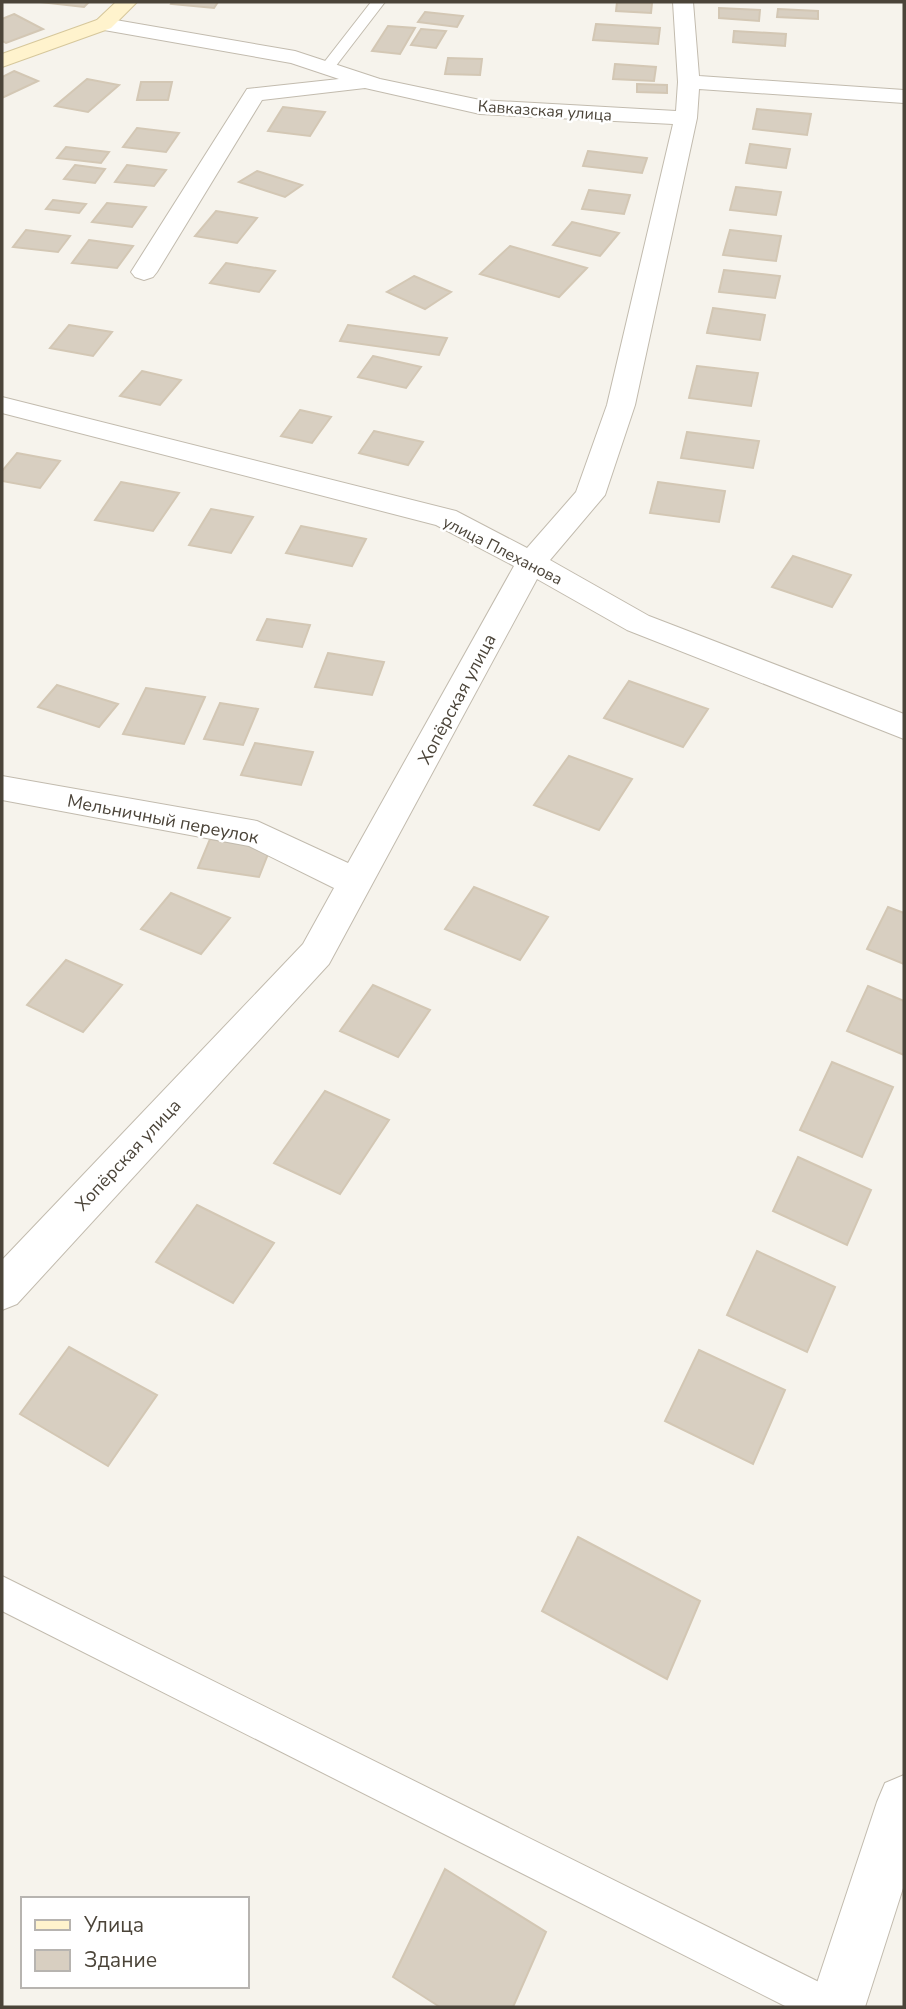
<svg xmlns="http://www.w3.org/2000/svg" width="906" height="2009" viewBox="0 0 906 2009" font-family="'Nunito Sans',sans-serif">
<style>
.building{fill:#d8cfc1;stroke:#d3c7b4;stroke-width:2}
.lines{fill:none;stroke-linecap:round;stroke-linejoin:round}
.lane-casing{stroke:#c2bbae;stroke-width:2}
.street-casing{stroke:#c2bbae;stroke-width:2}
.secondary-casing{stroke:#d6c79b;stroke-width:2}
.lane{fill:#fff;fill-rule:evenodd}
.street{fill:#fff;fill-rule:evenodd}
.secondary{fill:#fff3cd;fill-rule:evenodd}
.labels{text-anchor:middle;stroke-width:5;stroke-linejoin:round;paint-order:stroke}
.far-street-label{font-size:16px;fill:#4b4439;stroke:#fff}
.street-label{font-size:18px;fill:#4b4439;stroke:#fff}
</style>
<rect width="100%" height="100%" fill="#f6f3ec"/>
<path class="building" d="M40,2H89L84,7Z
M172,2H218L214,8L171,4Z
M617,2L652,3L651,13L616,11Z
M719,8L760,10L759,21L719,18Z
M778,9L818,11V19L777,17Z
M425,12L463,16L457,27L418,22Z
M14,14L43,29L6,43L2,41V19Z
M596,24L660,28L658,44L593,40Z
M388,26L415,28L400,54L372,51Z
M421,29L446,31L436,48L411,45Z
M734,31L786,34L785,46L733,42Z
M448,58L482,59L480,75L445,74Z
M615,64L656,67L654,81L613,79Z
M14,71L38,81L2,98V77Z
M87,79L119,85L88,112L55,106Z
M141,82H172L168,100H137Z
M637,84L667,85V93L637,92Z
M283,107L325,112L310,136L268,131Z
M757,109L811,114L807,135L753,129Z
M137,128L179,133L166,152L123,147Z
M750,144L790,149L786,168L746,163Z
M66,147L109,152L101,163L57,158Z
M588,151L647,158L642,173L583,166Z
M75,165L105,169L95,183L64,179Z
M127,165L166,170L154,186L115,182Z
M257,171L302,185L285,197L239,182Z
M736,187L781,192L776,215L730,210Z
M589,190L630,195L624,214L582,209Z
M53,200L86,204L79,213L46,209Z
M107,203L146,207L132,227L92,222Z
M216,211L257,218L237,243L195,236Z
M572,222L619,233L600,256L553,245Z
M26,230L70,236L58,252L13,247Z
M730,230L781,236L776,261L723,255Z
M89,240L133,246L117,268L72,263Z
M510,246L587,268L559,297L480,274Z
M226,263L275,271L259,292L210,283Z
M724,270L780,276L775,298L719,292Z
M414,276L451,292L425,309L387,292Z
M713,308L765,315L760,340L707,333Z
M69,325L112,332L93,356L50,348Z
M348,325L447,338L439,355L340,341Z
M373,356L421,367L406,388L358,377Z
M697,366L758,373L751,406L689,398Z
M142,371L181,380L160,405L120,396Z
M300,410L331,417L312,443L281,436Z
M374,431L423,442L408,465L359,453Z
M687,432L759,441L753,468L681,458Z
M17,453L60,461L40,488L2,481V471Z
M121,482L179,493L153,531L95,520Z
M658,482L725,491L719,522L650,513Z
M211,509L253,517L231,553L189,545Z
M301,526L366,539L352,566L286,553Z
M793,556L851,575L832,607L772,587Z
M267,619L310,625L302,647L257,640Z
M328,653L384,662L372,695L315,687Z
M629,681L708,709L683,747L604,718Z
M57,685L118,704L99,727L38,707Z
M146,688L205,697L184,744L123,734Z
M220,703L258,709L243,745L204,739Z
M255,743L313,752L301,785L241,775Z
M569,756L632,779L599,830L534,805Z
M210,839L270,849L259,877L198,868Z
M474,887L548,917L520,960L445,929Z
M171,893L230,918L201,954L141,929Z
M888,907L904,913V964L867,949Z
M66,960L122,985L83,1032L27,1005Z
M373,985L430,1010L398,1057L340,1031Z
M868,986L904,1001V1055L847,1031Z
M832,1062L893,1087L862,1157L800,1130Z
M325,1091L389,1120L340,1194L274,1163Z
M798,1157L871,1190L847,1245L773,1211Z
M197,1205L274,1243L233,1303L156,1262Z
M757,1251L835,1287L807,1352L727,1315Z
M69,1347L157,1395L108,1466L20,1414Z
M699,1350L785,1390L753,1464L665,1421Z
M578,1537L700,1601L667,1679L542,1611Z
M445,1869L546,1932L513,2007H440L393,1977Z"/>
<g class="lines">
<defs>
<path id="lane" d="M371,2H385L332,71H322L320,68L322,65Z
M2,1576L841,1993L846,2007H787L2,1611Z"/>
<path id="street" d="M673,2H693L699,76L904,90V103L699,89L697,118L635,405L605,495L550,560L649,616L904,714V739L627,630L537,579L329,964L17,1304L2,1310V1260L303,944L334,888L249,846L2,800V776L257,821L348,863L514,566L436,525L2,413V397L456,511L527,548L576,492L607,405L673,124L480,114L365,88L262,100L157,272L153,277L144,280L135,277L131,272L247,89L339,79L291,63L104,30L97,28L94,24L97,20L104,18L295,51L380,79L480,100L676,111L678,82Z
M904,1775V1885L865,2007H809L877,1802L885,1783Z"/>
<path id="secondary" d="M116,2H137L111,28L2,67V54L97,20Z"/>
</defs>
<use href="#lane" class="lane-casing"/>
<use href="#street" class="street-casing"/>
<use href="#secondary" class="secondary-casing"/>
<use href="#lane" class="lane"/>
<use href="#street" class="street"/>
<use href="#secondary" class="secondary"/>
</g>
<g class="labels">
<g class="far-street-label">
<text transform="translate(545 110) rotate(4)" y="6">Кавказская улица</text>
<text transform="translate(503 550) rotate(27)" y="6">улица Плеханова</text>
</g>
<g class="street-label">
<text transform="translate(457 699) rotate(-62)" y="6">Хопёрская улица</text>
<text transform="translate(163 819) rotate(11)" y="6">Мельничный переулок</text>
<text transform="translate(128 1155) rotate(-47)" y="6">Хопёрская улица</text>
</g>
</g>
<rect width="906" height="2009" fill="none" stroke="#4b4439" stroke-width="7"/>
<rect x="21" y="1897" width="228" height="91" fill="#ffffff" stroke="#b7b4b0" stroke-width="2"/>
<rect x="35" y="1920" width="35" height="10" fill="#fff3cd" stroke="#b7b4b0" stroke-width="2"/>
<text x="84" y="1932" font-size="21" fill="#4b4439">Улица</text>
<rect x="35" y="1950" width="35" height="21" fill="#d8cfc1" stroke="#b7b4b0" stroke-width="2"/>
<text x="84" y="1967" font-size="21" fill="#4b4439">Здание</text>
</svg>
